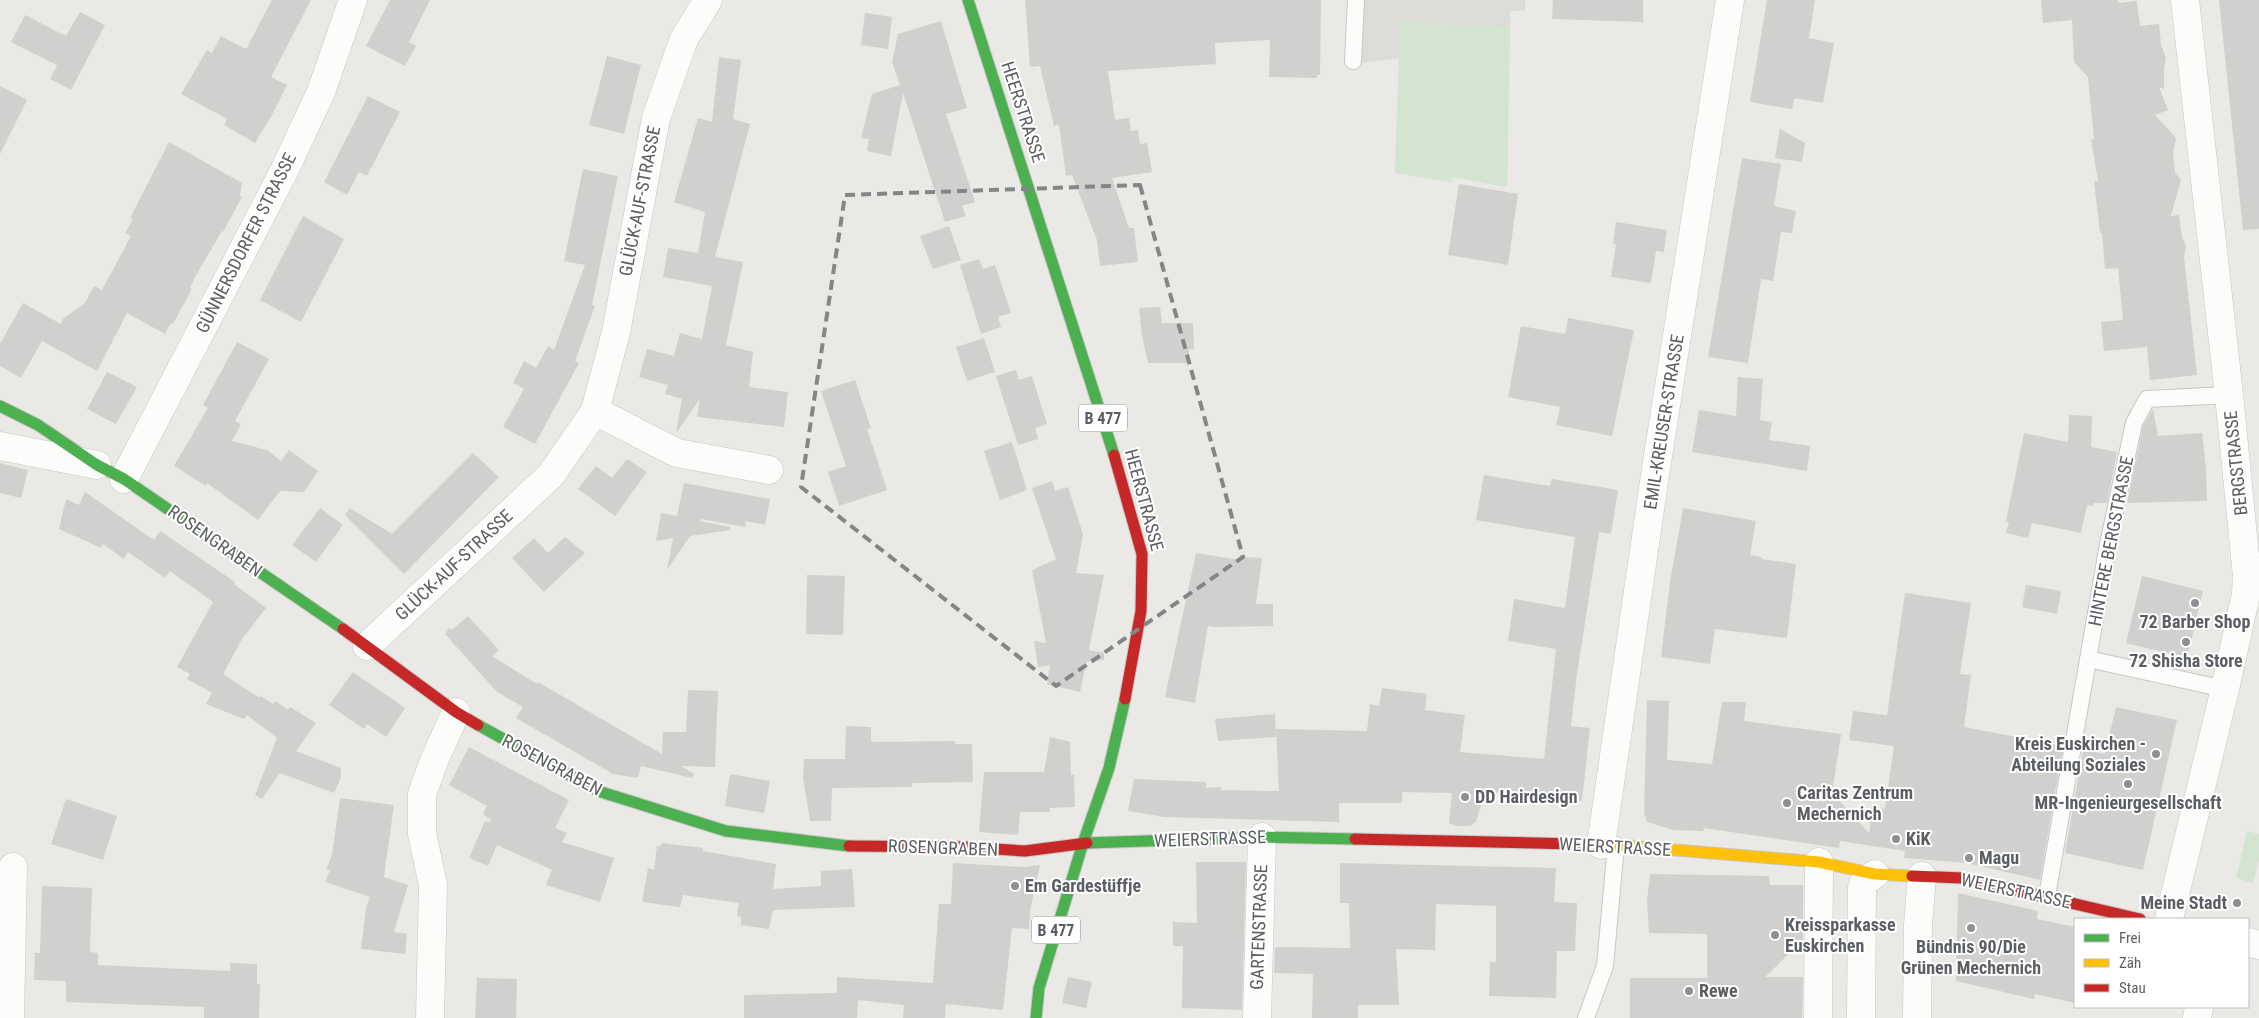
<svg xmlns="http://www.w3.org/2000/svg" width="2259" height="1018" viewBox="0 0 2259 1018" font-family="'Roboto Condensed',sans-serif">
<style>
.education{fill:#dddbd5}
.green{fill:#d3e5d1}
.building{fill:#d1d0ce}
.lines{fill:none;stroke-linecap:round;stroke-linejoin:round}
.lane-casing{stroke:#c7c7c7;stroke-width:18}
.street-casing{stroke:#c7c7c7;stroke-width:29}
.fast-casing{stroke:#c7c7c6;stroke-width:13}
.slow-casing{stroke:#c7c7c6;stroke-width:13}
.jam-casing{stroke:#c7c7c6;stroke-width:13}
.lane{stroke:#fcfcfb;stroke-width:16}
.street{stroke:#fcfcfb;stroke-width:28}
.fast{stroke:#4caf50;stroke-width:11}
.slow{stroke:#ffc107;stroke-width:11}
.jam{stroke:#c62828;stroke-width:11}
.marked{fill:none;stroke:#838587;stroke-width:4;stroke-dasharray:10 6;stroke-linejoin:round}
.poi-dot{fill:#8d8f90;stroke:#fff;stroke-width:2}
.labels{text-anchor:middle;stroke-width:4;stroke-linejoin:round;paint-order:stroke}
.shield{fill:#fff;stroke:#8c8e91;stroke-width:1}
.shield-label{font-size:16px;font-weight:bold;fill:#5b5e62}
.street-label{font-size:18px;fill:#5b5e62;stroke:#fff}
.poi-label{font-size:18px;font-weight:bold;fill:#5b5e62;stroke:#fff;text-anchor:start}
</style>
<rect width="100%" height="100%" fill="#eae9e5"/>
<path class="education" d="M1365,0H1525V11H1510L1507,187L1453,177L1451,182L1395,173L1399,58L1362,63Z"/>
<path class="green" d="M1400,22L1510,27L1507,187L1453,177L1451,182L1395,173Z
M2247,831L2259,834V860L2253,883L2236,878Z"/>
<path class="building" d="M272,0H311L271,77L287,85L272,115L255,143L224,125L227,119L181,94L207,50L212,53L221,36L246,49Z
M390,0H430L409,42L416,46L405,66L366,46Z
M1025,0H1321L1320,75H1317V78L1269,77L1270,40L1215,43L1216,64L1108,71L1115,120L1129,118L1131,131L1138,130L1140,144L1147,143L1152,172L1112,178L1129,228H1134L1138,262L1100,266L1097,240L1072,175L1066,176L1059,125L1054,126L1040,66L1030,67Z
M1553,0H1643V22L1552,19Z
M1767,0H1815L1809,38L1834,43L1823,103L1794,98L1792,109L1750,102Z
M2041,0H2118V3L2137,1L2140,26L2159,24L2161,45L2166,58L2164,68V89L2159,87L2168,110L2155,115L2176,138L2173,152L2175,173L2181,180L2171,216L2179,215L2182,237L2186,246L2184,257L2197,375L2150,380L2147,347L2104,351L2101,322L2123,320L2118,268L2105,269L2102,233H2100L2094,181H2098L2091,140L2094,139L2088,77L2074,62L2072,20L2043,23Z
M2219,0H2259V229L2243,230Z
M80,12L105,25L71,90L50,79L57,65L11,42L25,15L66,36Z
M865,13L892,17L888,49L861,45Z
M941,21L967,108L946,114L975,202L962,206L966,216L945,222L903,93L891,156L867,151L869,139L861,138L872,94L900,85L892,62L898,34Z
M607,56L641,65L624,134L589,125Z
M719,57L741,60L733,119L750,124L715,257L743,262L726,345L753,352L749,387L788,392L784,427L697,417L700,399L676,433L682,399L665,394L668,385L639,377L647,349L674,356L680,333L702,339L712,286L663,277L668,248L698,253L705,212L674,202L698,118L712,122Z
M0,86L27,100L0,154Z
M368,96L400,112L367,176L359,172L347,195L324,182Z
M1780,129L1805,143L1802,162L1775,158Z
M169,142L242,183L240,196L242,197L223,232L222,231L195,277L190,288L192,289L173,324L171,323L165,334L127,313L97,371L42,341L21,378L0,366V344L23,303L61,324L63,319L85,303L94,286L102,290L131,236L125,233L133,219L130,218Z
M1742,158L1781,164L1774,206L1796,211L1792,233L1781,232L1773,281L1761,279L1748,363L1708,357Z
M583,169L618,176L592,305L595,306L575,361L579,363L535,444L503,427L524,389L513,383L524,361L536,368L548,346L554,350L585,265L564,261Z
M1459,184L1518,194L1508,265L1448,255Z
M303,216L344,239L301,322L260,300Z
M1616,222L1667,230L1664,252L1656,251L1651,283L1611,277L1616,244H1613Z
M949,226L961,260L933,269L920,236Z
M979,259L983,269L995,265L1011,313L998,317L1001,327L981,334L960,265Z
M1160,307L1162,323H1193L1194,349H1189V363H1148L1142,336L1139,308Z
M1568,318L1634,330L1612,436L1556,425L1560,407L1508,397L1521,326L1565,334Z
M984,338L995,372L967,381L956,347Z
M237,342L269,359L235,421L241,424L232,441L267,450L281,461L289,450L318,471L304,492L280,491L258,520L207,483L206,486L174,466L208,408L203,405Z
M1016,370L1019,380L1032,376L1047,424L1035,428L1038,439L1018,445L996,376Z
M107,372L137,387L116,424L87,409Z
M1738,377L1763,379L1760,420L1772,422L1769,440L1810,446L1807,471L1692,452L1699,410L1736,416Z
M855,380L871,428L867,429L887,490L839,506L828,472L846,466L821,391Z
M2153,409L2158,436L2202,433L2206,468L2207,501L2127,503L2143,426Z
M2069,415L2092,416L2091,447L2117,452L2107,503H2094L2093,506L2087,505L2081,533L2032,523L2028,538L2006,533L2009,522L2006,521L2024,433L2068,442Z
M1012,442L1027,490L1000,500L984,451Z
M473,453L499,477L404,574L345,515L350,508L392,534Z
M627,459L647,472L615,516L578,489L596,466L612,478Z
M0,463L28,470L21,498L0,493Z
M1484,475L1550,486L1552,479L1618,490L1611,534L1599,532L1577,674L1571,726L1590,728L1582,801L1485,792L1476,822L1470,826H1456L1449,823L1452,793L1402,792V803H1339V822L1164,817L1128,811L1134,779L1206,782V788L1221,787V790L1279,791L1276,729L1367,731L1370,704L1379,706L1382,688L1427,694L1425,710L1465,715L1460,752L1544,759L1556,649L1508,641L1514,599L1565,608L1575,537L1476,520Z
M1052,481L1055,491L1068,487L1083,534L1076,573L1104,575L1089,650L1104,653V660L1086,662L1080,692L1047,684L1050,665L1038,667L1034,641L1046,643L1032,570L1056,559L1032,488Z
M684,483L770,499L765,525L746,521L745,527L701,519L700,521L730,527V530L690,536L667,570L673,538L656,541L661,513L677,516Z
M85,492L154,540L160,531L235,582L234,584L266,608L242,639L223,674L260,698L261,696L273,704L276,701L288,710L290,707L316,723L296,751L341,768V777L334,793L280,773L262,799L255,795L277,738L247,715L244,719L206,704L212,693L187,679L190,674L177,667L213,602L170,571L165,578L128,552L124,559L103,544L101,548L59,529L66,499L79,505Z
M320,508L343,525L316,562L292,545Z
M1683,508L1756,521L1750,555L1762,557V559L1796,564L1787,638L1715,629L1710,664L1661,657L1670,582Z
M565,537L585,553L544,592L512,558L534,538L548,553Z
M1196,553L1240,560L1241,557L1262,558L1256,604H1273V626L1217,627L1208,626L1195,703L1165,697Z
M807,575L845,576L843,635L806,634Z
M2142,576L2203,591L2187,658L2126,643Z
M2026,585L2061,591L2057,614L2022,607Z
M1905,593L1971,603L1960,674L1971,675L1964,727L2063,746L2040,880L1967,863L1904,858L1905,851L1840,841L1839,848L1704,828L1703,831L1673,830L1647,822L1644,813L1647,700L1669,701L1667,760L1712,764L1722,702H1746L1744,721L1841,734L1832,793L1869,833L1873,807L1885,809L1894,746L1849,740L1853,711L1887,715Z
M468,616L499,650L492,656L537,684L538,682L662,754L663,732H686L688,690L718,691L715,767L681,766L694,774L692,778L641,766L638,778L613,774L516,718L523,707L497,692L445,634L449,628L452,630Z
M353,672L405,708L386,737L367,724L364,729L329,705Z
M2116,707L2177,720L2143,870L2065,853L2083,750L2105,754Z
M1275,714L1276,737L1218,741L1215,719Z
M846,726L871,727V742L955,741V744H972L973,782L912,783V787L832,788L831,821H810L803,777L804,759H845Z
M1050,737L1070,742L1071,775H1074L1075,807L1050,808V812H1020L1018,835L979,832L984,772H1044Z
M469,747L569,800L555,828L567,833L562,842L614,858L600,902L546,885L552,870L497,845L488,866L469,858L485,821L490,822L491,820L483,814L487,806L449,785Z
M730,774L770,781L764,813L725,806Z
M340,798L394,805L384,877L408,885L394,932L407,934L405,954L361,949L366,908L370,897L325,882L330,870L326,869L332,855Z
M66,799L117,816L103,860L51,844Z
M662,843L703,848V851L776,864L773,889L821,886V871L852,869L855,907L773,910L769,929L741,925V917L737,916L739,903L683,895L680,907L642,902L648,868L654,870L657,846H661Z
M1196,862H1246L1242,1010L1182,1008L1183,946H1173V922L1197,923Z
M953,863L1024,867L1040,865L1030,910L1029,929L1012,928L1003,1010L946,1004L945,1018H903L904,1005L858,1000L857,1018H744V995L837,993V977L933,983L939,904H951Z
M1340,863L1556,868L1554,902L1577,903L1575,951H1557L1556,998L1489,996L1490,962H1496V906L1436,904L1435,950L1396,949L1399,1005H1358V1018H1312L1313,974L1274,973L1275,947L1350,948L1349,903H1340Z
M1650,874L1769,876L1770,885H1803V940L1765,977H1803L1802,1018H1630V978H1707V934L1649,933L1647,901Z
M42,886L92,888L90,952L98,953V965L230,971V963L257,964V984H260L259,1018H204V1007L66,1002V981L34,980L35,953H40Z
M1958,893L2038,911L2037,919L2075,927V1003L2035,994L2034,999L1956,981Z
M1068,977L1092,982L1086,1008L1062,1003Z
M477,978L517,979L516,1018H475Z"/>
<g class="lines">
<defs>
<path id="lane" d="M1353,61L1356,0
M2088,659L2225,689
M2047,896L2108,544L2134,423L2147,399L2229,395
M1586,1018L1605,966L1616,845"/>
<path id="street" d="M595,411L677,453L769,470
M0,446L97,465
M124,479L284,171L321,92L353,0
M367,646L551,475L595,411L616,332L656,118L684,39L708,0
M1601,845L1655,475L1730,0
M2169,919L2225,689L2246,594L2247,576L2229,395L2185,0
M2248,942L2259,945
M10,1018L13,867
M430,1018L433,885L422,833V794L434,761L456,712
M1257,1018L1262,837
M1818,1018L1819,862
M1861,1018L1862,888L1864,882L1875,874
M1917,1018L1918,925L1922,876
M2197,1018L2199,1007"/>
<path id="fast" d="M968,0L1114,455
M0,406L38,425L97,465L124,479L343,629
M478,725L598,791L726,831L849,846
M1087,843L1262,837L1355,839
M1036,1018L1039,988L1083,843L1109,768L1125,699"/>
<path id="slow" d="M1576,844L1616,845L1819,862L1875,874L1912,876"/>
<path id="jam" d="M1114,455L1142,554L1141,611L1125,699
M343,629L456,712L478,725
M1355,839L1576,844
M849,846L964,847L1025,851L1087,843
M1912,876L1963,878L2140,919"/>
</defs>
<use href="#lane" class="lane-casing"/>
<use href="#street" class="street-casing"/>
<use href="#fast" class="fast-casing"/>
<use href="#slow" class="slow-casing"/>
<use href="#jam" class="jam-casing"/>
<use href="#lane" class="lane"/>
<use href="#street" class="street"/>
<use href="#fast" class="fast"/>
<use href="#slow" class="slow"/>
<use href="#jam" class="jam"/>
</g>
<path class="marked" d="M1140,185L1243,557L1056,686L801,487L845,195Z"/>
<g class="poi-dot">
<circle cx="2195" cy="603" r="5"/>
<circle cx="2186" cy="642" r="5"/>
<circle cx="2156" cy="754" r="5"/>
<circle cx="2128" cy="784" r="5"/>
<circle cx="1465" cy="797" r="5"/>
<circle cx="1787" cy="803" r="5"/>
<circle cx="1896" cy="839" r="5"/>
<circle cx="1969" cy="858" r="5"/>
<circle cx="1015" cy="886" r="5"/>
<circle cx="2237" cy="903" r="5"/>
<circle cx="1971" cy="928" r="5"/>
<circle cx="1775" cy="935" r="5"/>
<circle cx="1689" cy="991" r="5"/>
</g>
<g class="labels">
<g class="shield">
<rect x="1079" y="404.5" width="48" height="27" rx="4"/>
<rect x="1032" y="916.5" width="48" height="27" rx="4"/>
</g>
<g class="shield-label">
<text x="1103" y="424">B 477</text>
<text x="1056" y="936">B 477</text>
</g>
<g class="street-label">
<text transform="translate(1023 112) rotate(72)" y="6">HEERSTRASSE</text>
<text transform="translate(640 201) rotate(-79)" y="6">GLÜCK-AUF-STRASSE</text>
<text transform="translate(246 243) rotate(-63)" y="6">GÜNNERSDORFER STRASSE</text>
<text transform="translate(1664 422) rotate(-81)" y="6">EMIL-KREUSER-STRASSE</text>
<text transform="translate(2236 463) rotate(-96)" y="6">BERGSTRASSE</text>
<text transform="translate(1144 500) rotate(75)" y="6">HEERSTRASSE</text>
<text transform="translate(215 541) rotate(35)" y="6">ROSENGRABEN</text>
<text transform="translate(2111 541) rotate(-79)" y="6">HINTERE BERGSTRASSE</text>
<text transform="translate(454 565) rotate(-43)" y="6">GLÜCK-AUF-STRASSE</text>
<text transform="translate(552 765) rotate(28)" y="6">ROSENGRABEN</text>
<text transform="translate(1210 839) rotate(-2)" y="6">WEIERSTRASSE</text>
<text transform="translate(1615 847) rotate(3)" y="6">WEIERSTRASSE</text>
<text transform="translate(943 848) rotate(2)" y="6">ROSENGRABEN</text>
<text transform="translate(2016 891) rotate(12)" y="6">WEIERSTRASSE</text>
<text transform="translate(1259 927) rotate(-88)" y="6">GARTENSTRASSE</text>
</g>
<g class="poi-label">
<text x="2195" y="628" text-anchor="middle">72 Barber Shop</text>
<text x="2186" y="667" text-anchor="middle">72 Shisha Store</text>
<text x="2146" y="750" text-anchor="end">Kreis Euskirchen -<tspan x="2146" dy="21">Abteilung Soziales</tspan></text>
<text x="1797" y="799">Caritas Zentrum<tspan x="1797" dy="21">Mechernich</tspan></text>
<text x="1475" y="803">DD Hairdesign</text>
<text x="2128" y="809" text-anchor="middle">MR-Ingenieurgesellschaft</text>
<text x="1906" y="845">KiK</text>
<text x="1979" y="864">Magu</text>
<text x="1025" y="892">Em Gardestüffje</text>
<text x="2227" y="909" text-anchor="end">Meine Stadt</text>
<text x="1785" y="931">Kreissparkasse<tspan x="1785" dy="21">Euskirchen</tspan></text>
<text x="1971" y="953" text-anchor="middle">Bündnis 90/Die<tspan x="1971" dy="21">Grünen Mechernich</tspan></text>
<text x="1699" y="997">Rewe</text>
</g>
</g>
<rect x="2074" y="918" width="175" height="90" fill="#ffffff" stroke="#bdbfc0"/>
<rect x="2084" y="934" width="25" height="8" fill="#4caf50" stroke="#bdbfc0"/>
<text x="2119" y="943" font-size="15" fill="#5b5e62">Frei</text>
<rect x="2084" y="959" width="25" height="8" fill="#ffc107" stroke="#bdbfc0"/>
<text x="2119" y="968" font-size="15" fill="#5b5e62">Zäh</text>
<rect x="2084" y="984" width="25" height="8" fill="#c62828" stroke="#bdbfc0"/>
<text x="2119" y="993" font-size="15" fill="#5b5e62">Stau</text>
</svg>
